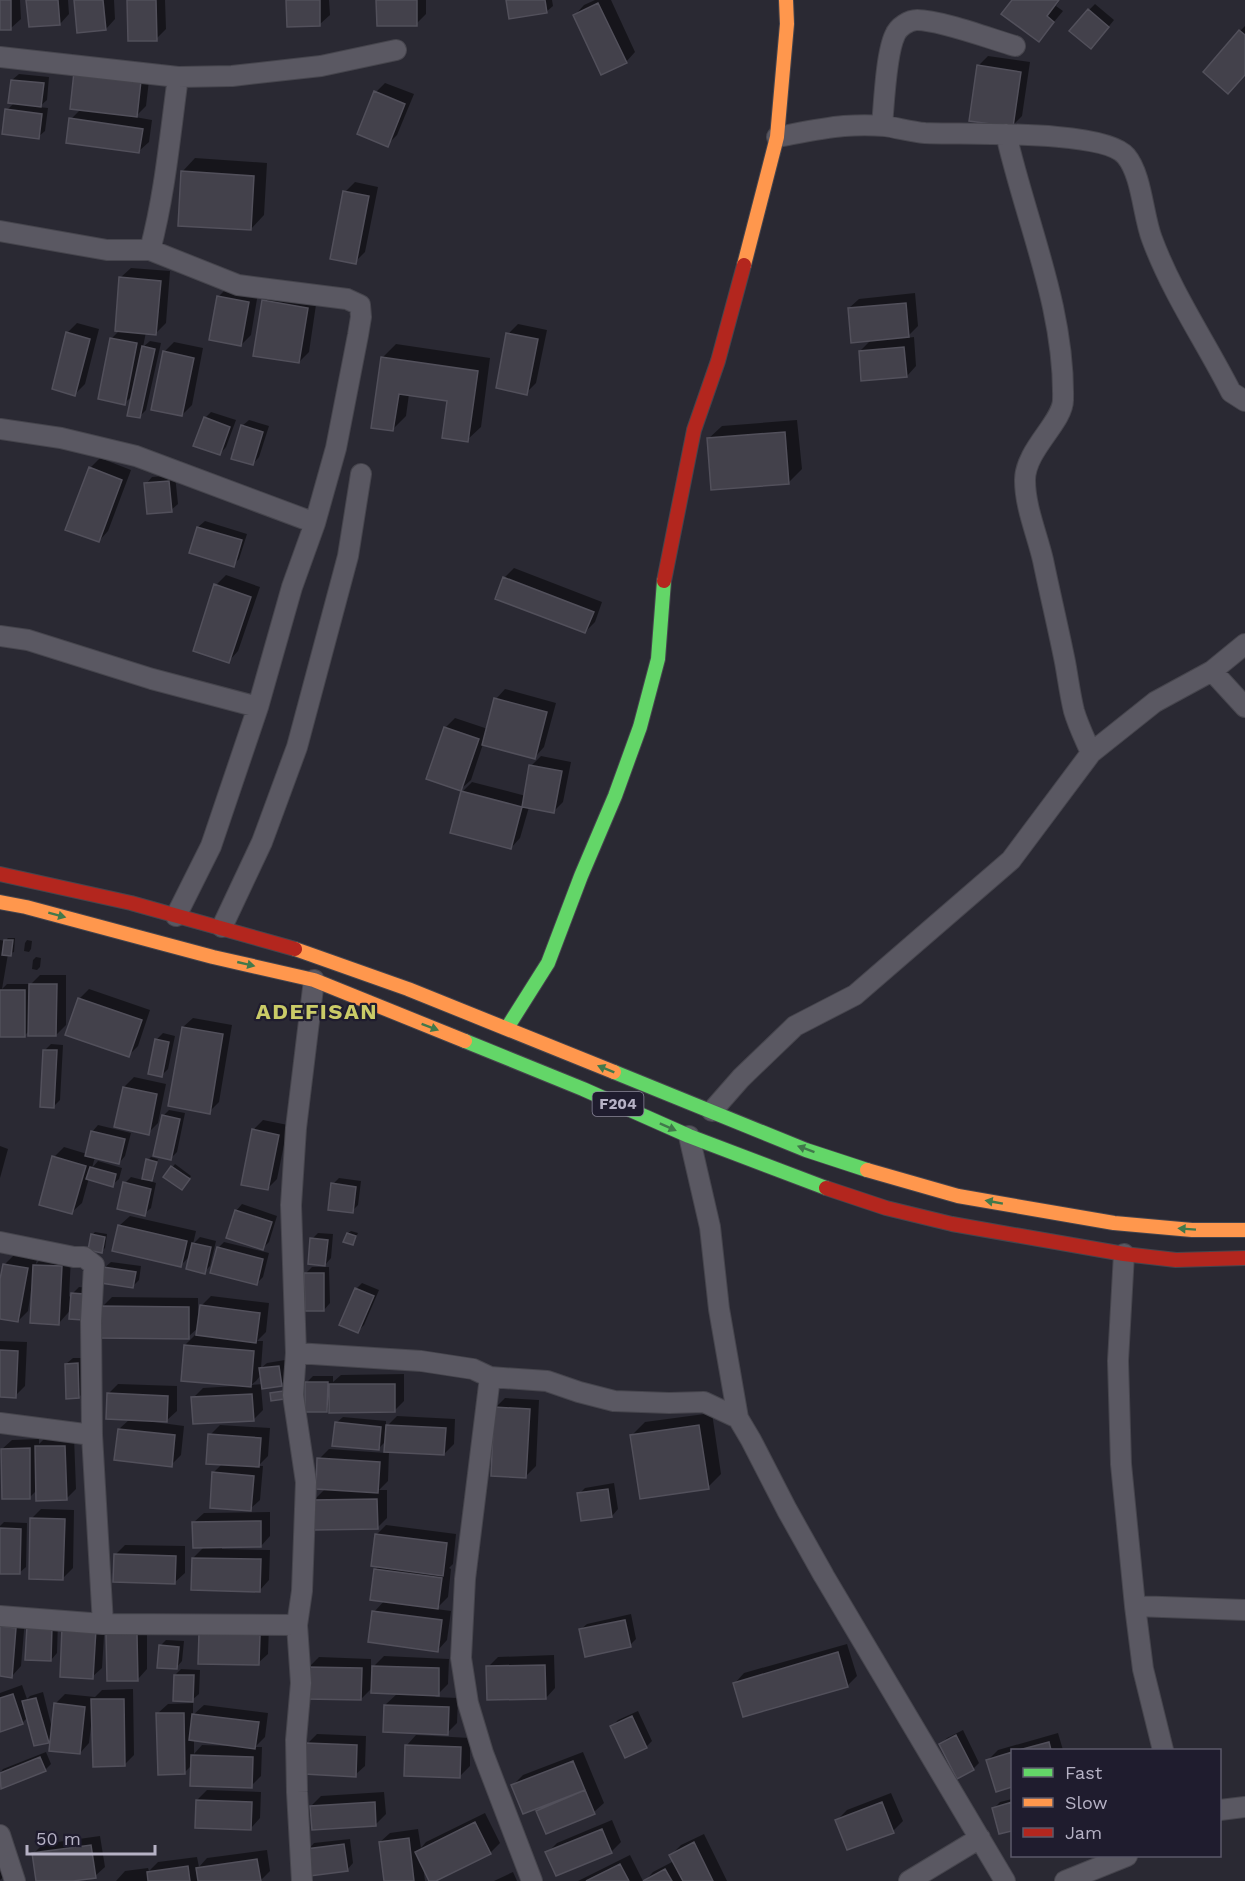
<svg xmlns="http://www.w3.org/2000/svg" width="1245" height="1881" viewBox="0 0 1245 1881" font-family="'Work Sans',sans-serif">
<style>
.shadow{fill:#0007;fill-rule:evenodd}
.building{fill:#43414b;stroke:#52505b;stroke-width:1.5}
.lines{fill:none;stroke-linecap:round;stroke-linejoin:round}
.street-casing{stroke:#46454d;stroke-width:22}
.fast-casing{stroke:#46454d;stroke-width:16}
.slow-casing{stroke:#46454d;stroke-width:16}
.jam-casing{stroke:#46454d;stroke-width:16}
.street{stroke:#5a5862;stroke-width:20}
.fast{stroke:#63d668;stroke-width:14}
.slow{stroke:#ff974d;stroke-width:14}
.jam{stroke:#b3261e;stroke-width:14}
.oneway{fill:#41794b}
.labels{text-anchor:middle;stroke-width:4.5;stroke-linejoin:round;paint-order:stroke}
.shield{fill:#1f1c2e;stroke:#898598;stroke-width:1.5}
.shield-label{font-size:15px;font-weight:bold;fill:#b6b2c5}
.district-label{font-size:22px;font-weight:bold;letter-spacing:1.5px;fill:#cacb67;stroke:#1f1c2e}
</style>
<rect width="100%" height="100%" fill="#2a2933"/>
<path class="shadow" d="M0,0H20L21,19L11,28H0Z
M28,0H68L69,14L60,24Z
M75,0H114L115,19L106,29Z
M128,0H165L166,29L156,39Z
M288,0H329L330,15L320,24Z
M378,0H426V14L416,24Z
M508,0H552L553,6L546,12Z
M595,0H611L635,52L626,62L575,15L584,5Z
M1014,0H1060L1056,6L1063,11L1039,40Z
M1095,4L1114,20L1097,41L1089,10Z
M1245,26V74L1240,31Z
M988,56L1030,62L1022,116L1012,126L978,66Z
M150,72L146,106L135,117L152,120L149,142L139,151L71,119L81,109Z
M19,74L49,77L47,100L39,107L48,108L45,131L38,137L7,110L14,103L12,80Z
M385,83L414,94L397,135L387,145L376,92Z
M195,158L267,163L264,215L251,229L182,172Z
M355,182L378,187L365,252L355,262L345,192Z
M131,268L170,271L166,323L156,333L146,332L143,347L150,341L161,343L146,410L139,417L133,395L125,403L100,398L112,338L120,330L121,277Z
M228,287L258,293L251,335L241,345L218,297Z
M274,291L317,298L309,352L299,362L264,301Z
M915,293L918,326L906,338L914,337L916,366L907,376L860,351L872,339L849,308L859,299Z
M77,323L99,329L85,384L75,394L67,333Z
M518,324L547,330L536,383L526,393L508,334Z
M174,342L203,348L192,405L182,415L164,352Z
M396,344L490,358L481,427L467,440L449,400L409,394L406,416L393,429L382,358Z
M211,412L236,420L226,447L220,454L205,418Z
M249,420L269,426L259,457L253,464L242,426Z
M797,420L802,469L789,482L708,439L722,426Z
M100,458L131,470L108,531L99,541L90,468Z
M175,475L178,504L171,510L146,484L152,477Z
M205,521L247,534L239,559L233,565L198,527Z
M514,568L602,602L595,622L585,632L504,578Z
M226,575L260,587L238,651L229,661L216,585Z
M505,689L556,703L544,747L535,757L483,744L471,780L461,789L445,728L455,718L488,729L496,699Z
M541,756L571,762L563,802L553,812L529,807L520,838L511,848L462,792L472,782L526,796L531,766Z
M8,938H15L14,952L8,954L2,989L7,984H31L40,975H66V1025L56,1035L30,1030L24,1036H0V940L5,941Z
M27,940L32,941L31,949L29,952L24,951L25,943Z
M36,957L41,958L40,967L37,970L32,969L33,960Z
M89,989L150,1010L138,1046L128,1056L79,999Z
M193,1018L232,1025L219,1102L209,1112L183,1027Z
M163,1033L175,1036L168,1069L161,1076L150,1073L157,1039Z
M51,1044L63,1045L60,1100L54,1106L44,1051Z
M134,1077L166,1084L158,1123L148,1133L124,1087Z
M169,1110L185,1113L177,1152L171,1158L163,1116Z
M263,1120L288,1125L277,1179L267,1189L253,1130Z
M98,1125L131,1133L125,1156L119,1163L95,1157L92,1168L98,1161L122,1168L119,1179L112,1185L89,1178L82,1203L72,1212L54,1157L64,1147L87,1154L92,1132Z
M0,1146L8,1149L0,1178Z
M151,1157L158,1159L154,1177L150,1181L156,1183L151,1208L144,1214L125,1183L131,1177L143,1180L148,1160Z
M175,1164L191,1176L184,1186L165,1177Z
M339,1178L361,1181L358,1205L352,1211L333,1184Z
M242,1204L277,1216L269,1242L263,1248L236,1211Z
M130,1216L196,1231L193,1244L200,1237L216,1241L210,1266L204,1272L190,1256L180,1266L120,1225Z
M351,1231L358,1233L353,1243L348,1233Z
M95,1232L107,1234L105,1248L102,1251L92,1235Z
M318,1233L333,1234L331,1258L325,1265L312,1239Z
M224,1242L269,1253L263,1277L257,1283L218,1248Z
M14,1255L37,1259L36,1264L44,1256L71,1257L69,1297L79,1287L90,1288L59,1323L31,1291L28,1311L18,1321L0,1318V1287L4,1265Z
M111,1262L141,1266L139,1280L133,1286L104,1268Z
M312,1267H329L330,1303L324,1310L305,1274Z
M362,1283L379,1290L364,1325L358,1331L356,1289Z
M211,1296L269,1303L266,1332L257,1341H263L261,1368L267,1363L285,1360L288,1378L281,1384L261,1387L263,1410L253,1420L193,1398L203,1388L235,1386V1384L185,1345L195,1335L198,1336L199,1327L188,1337L102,1307L112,1297L198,1298V1317H200L201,1306ZM261,1375L263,1384L251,1385L256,1381Z
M0,1341L27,1342L25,1386L15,1396H0Z
M73,1358H84L85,1391L79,1397L66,1364Z
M404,1374V1401L394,1411L331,1407L327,1411L307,1382L313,1376H333V1382L341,1375Z
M118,1384L177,1386V1411L167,1420H154V1422L184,1426L181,1455L171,1465L119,1429L130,1419L108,1394Z
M505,1398L539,1400L536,1466L526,1476L495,1408Z
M712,1413L721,1474L708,1487L632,1435L645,1422Z
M397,1416L455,1419L454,1444L444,1454L389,1451L388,1481L379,1490H387V1518L377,1528L314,1500L326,1488L319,1459L329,1449L386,1453V1441L378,1449L336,1423L343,1417L386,1421V1427Z
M220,1425L270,1428L268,1456L258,1466H263L260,1500L250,1509L213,1473L223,1463L210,1435Z
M46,1437H74L76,1489L66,1499L38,1489L30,1497L2,1449L12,1440L39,1439V1444Z
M614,1483L618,1509L612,1516L579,1494L585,1488Z
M41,1509L74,1510L73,1568L63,1578L31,1519Z
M270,1512V1536L261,1546H222V1549L270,1550L269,1580L260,1590L193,1558L205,1546L194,1522L204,1513Z
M4,1522L27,1523L26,1567L19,1573L0,1572V1526Z
M386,1525L456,1534L453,1564L449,1568L451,1569L448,1597L436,1609L451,1611L447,1640L438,1650L374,1612L385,1600L375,1570L379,1566L376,1535Z
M125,1545L185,1546V1573L175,1582L115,1555Z
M631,1614L636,1639L630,1645L580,1630L587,1624Z
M0,1616L25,1619L21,1666L12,1676L0,1675Z
M34,1620L58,1621L57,1653L51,1660Z
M105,1620L102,1668L92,1677L61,1676Z
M147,1624V1669L138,1679L107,1635L117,1625Z
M210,1624L269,1626L268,1654L258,1663Z
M166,1640L184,1641L182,1661L176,1668L160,1646Z
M847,1644L857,1676L847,1686L735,1683L744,1673Z
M554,1655L555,1688L546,1698L488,1667L498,1657Z
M384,1656L449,1659L448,1684L435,1697L458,1698L457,1723L447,1733L385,1705L398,1693L373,1687L361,1699L309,1667L319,1657L371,1659V1669Z
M181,1669L200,1670L199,1694L192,1700L175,1675Z
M22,1685L27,1699L30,1696L43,1692L52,1728L55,1704L65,1694L95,1697L102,1690L133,1689L134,1755L124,1765L93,1726H91L89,1743L80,1753L52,1737L48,1741L28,1717L22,1723L0,1730V1693Z
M193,1703V1715L204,1705L268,1713L265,1737L255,1747H262L261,1776L251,1786L192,1765L184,1773L158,1713L168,1704ZM194,1739L230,1744V1746L202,1745L194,1754Z
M638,1711L652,1741L646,1747L612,1726L618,1720Z
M963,1730L979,1763L973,1769L941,1744L947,1738Z
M1058,1733L1063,1750H1012V1786L997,1790L988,1760L998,1750Z
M317,1734L366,1736L365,1766L355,1775L307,1744Z
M416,1735L470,1738V1766L460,1776L407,1745Z
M46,1752L51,1764L45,1770L2,1787L0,1773L3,1769Z
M583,1752L604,1803L594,1812H538L545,1804L513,1785L523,1775Z
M207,1790L261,1792L260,1818L251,1828L197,1800Z
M384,1792L386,1814L376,1824L311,1806L321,1796Z
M891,1793L903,1821L893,1831L837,1820L847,1810Z
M1012,1799V1829L1000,1833L993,1809L1000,1802Z
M485,1813L500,1843L490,1853L433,1881H431L423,1865L425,1881H385L380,1842L390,1833L418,1829L421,1848L426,1842Z
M612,1820L621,1842L611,1852L547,1853L557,1843Z
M704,1834L727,1881H645L653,1872L674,1861L671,1855L681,1845Z
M100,1836L105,1867L95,1876L63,1881H37L33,1854L43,1844Z
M350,1839L353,1863L347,1870L308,1850L314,1843Z
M0,1845L13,1869L0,1880Z
M267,1850L270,1871L260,1881H116L125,1871L148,1868L149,1871L158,1862L197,1857L199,1867L207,1858Z
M630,1855L643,1881H578Z
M513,1872L517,1881H494Z"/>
<path class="building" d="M0,0H11V30H0Z
M26,0H58L60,25L29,27Z
M74,0H103L106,30L77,33Z
M127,0H156L157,41H128Z
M286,0H320V26L287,27Z
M376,0H417V26H377Z
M506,0H545L547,13L509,19Z
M1012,0H1059L1047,16L1054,22L1039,42L1001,14Z
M598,3L627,63L601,75L573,15Z
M1088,9L1109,27L1091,49L1069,31Z
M1239,30L1245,35V75L1228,94L1203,72Z
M977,65L1021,72L1013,127L969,121Z
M74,72L141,81L137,117L70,109Z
M11,80L44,83L41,107L8,103Z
M374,91L405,104L388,147L357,134Z
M5,109L42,114L39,139L2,134Z
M69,118L143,129L139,153L66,143Z
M181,171L254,176L251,230L178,226Z
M343,191L369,196L356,264L330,259Z
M119,277L161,281L156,335L115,331Z
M217,296L249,302L241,346L209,340Z
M262,300L308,308L299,363L253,356Z
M906,303L909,337L851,343L848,308Z
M66,332L90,339L75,396L52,389Z
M506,333L538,339L527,395L496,388Z
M110,338L137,343L125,405L98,399Z
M142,346L155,349L140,418L127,416Z
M904,347L907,377L861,381L859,351Z
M163,351L194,358L182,416L151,410Z
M381,357L478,371L468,442L442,438L447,401L399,394L393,431L371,428Z
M204,417L230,427L220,455L193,446Z
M241,425L263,432L253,465L231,459Z
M785,432L789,484L711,490L707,438Z
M89,467L122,480L99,542L65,530Z
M169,481L172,512L147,514L144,483Z
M197,527L242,540L234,567L189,553Z
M503,577L594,612L585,633L495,599Z
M214,584L251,597L229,663L193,651Z
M494,698L547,712L535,759L482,745Z
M444,727L479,739L461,791L426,779Z
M529,765L562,771L554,813L522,807Z
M461,791L522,807L511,849L450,833Z
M4,940H13L11,956L2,955Z
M29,984H57L56,1036H28Z
M0,990H25V1037H0Z
M78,998L142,1020L129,1057L65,1035Z
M182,1027L223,1034L210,1114L168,1106Z
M155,1039L169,1042L162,1077L148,1074Z
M43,1050H57L54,1108L40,1107Z
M123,1087L157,1094L149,1135L114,1127Z
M162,1115L180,1119L171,1160L153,1156Z
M252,1129L279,1135L268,1190L241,1185Z
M91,1131L125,1139L119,1164L85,1156Z
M52,1156L86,1166L72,1214L39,1205Z
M146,1159L157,1162L152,1181L142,1179Z
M171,1166L190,1179L182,1190L163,1177Z
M90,1167L116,1174L113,1187L86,1179Z
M123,1182L151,1189L145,1216L117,1209Z
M331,1183L356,1187L353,1213L328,1210Z
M235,1210L272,1222L263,1250L226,1238Z
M118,1225L187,1241L181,1267L112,1251Z
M347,1233L356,1236L353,1245L343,1242Z
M91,1234L105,1237L102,1253L88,1250Z
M310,1238L328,1240L325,1266L308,1264Z
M192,1243L211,1247L205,1274L186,1269Z
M217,1247L263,1259L257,1285L210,1273Z
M3,1264L28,1268L18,1322L0,1319V1279Z
M33,1265L62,1266L59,1325L30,1323Z
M103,1267L136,1272L133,1288L101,1283Z
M304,1273H324V1311H305Z
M355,1288L374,1296L358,1333L339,1325Z
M71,1293L84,1294L83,1320L69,1319Z
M200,1305L260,1313L256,1343L196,1335Z
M100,1306L189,1307V1339L100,1338Z
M184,1345L254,1351L251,1387L181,1381Z
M0,1350L18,1351L16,1398L0,1397Z
M78,1363L79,1398L66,1399L65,1364Z
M279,1366L282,1386L262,1389L259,1368Z
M305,1382H328L327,1412H305Z
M329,1384H395V1412L329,1413Z
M283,1391L284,1399L271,1401L270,1393Z
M107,1393L168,1396L167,1422L106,1419Z
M252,1394L254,1421L193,1424L191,1397Z
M494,1407L530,1409L526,1478L491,1476Z
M335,1422L381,1427L379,1450L332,1446Z
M386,1425L446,1428L444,1455L384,1452Z
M699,1425L709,1489L640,1499L630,1435Z
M118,1429L175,1435L172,1467L114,1460Z
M208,1434L261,1438L259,1467L206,1464Z
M35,1446H65L67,1500L36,1501Z
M30,1448V1499H2L1,1449Z
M317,1458L380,1462L378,1493L316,1489Z
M212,1472L254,1476L251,1511L210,1508Z
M608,1489L612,1517L581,1521L577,1493Z
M377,1499L378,1529L313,1530L312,1500Z
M30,1518L65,1519L63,1580L29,1579Z
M261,1521V1547L193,1548L192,1522Z
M0,1528L21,1529L20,1574H0Z
M375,1534L447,1543L443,1576L371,1566Z
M114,1554L176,1556L175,1584L113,1582Z
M192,1558L261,1559L260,1592L191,1590Z
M374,1569L442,1578L438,1609L370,1600Z
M372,1611L442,1620L438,1652L368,1642Z
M625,1620L631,1647L585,1657L579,1629Z
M0,1626L16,1628L12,1678L0,1676Z
M27,1626L52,1627L51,1661L25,1660Z
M62,1627L96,1629L93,1679L60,1677Z
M199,1633L260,1635L259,1665L198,1664Z
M106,1634H137L138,1681H107Z
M159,1645L179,1647L177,1669L157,1668Z
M838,1652L848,1687L743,1717L733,1683Z
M545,1665L546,1699L487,1700L486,1666Z
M372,1666L439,1668V1696L371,1693Z
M307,1667L362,1668L361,1700L306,1699Z
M174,1675H194L193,1702L173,1701Z
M13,1694L23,1724L0,1732V1698Z
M36,1698L49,1743L34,1746L22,1701Z
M91,1699H124L125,1766L93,1767Z
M54,1703L85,1707L80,1754L49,1751Z
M384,1705L449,1707L448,1735L383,1732Z
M156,1713H184L185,1774L158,1775Z
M192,1714L259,1722L255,1749L189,1740Z
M632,1716L647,1748L625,1758L610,1726Z
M956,1735L974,1770L957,1779L939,1744Z
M1049,1742L1051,1750H1019Z
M306,1743L357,1745L356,1777L304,1774Z
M405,1745L461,1747L460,1778L404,1776Z
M1012,1752V1787L996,1792L986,1760Z
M191,1755L253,1757L252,1788L190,1786Z
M40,1757L46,1771L1,1789L0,1773Z
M573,1761L585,1790L523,1814L511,1785Z
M585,1790L595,1814L546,1834L536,1811Z
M196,1800L252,1802L251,1830L195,1828Z
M375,1802L376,1826L312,1830L310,1806Z
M882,1802L894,1833L847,1850L835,1820Z
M1012,1802V1831L999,1834L992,1808Z
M475,1822L491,1854L436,1881H429L415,1852Z
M602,1829L612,1853L556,1876L545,1852Z
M409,1838L414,1881H384L379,1842Z
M694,1842L713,1881H683L669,1855Z
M344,1844L348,1871L310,1876L306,1849Z
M91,1845L96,1878L73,1881H36L32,1853Z
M257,1859L261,1881H198L196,1868Z
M620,1864L629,1881H586Z
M188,1866L190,1881H148L147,1872Z
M665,1869L672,1881H643Z"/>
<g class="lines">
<defs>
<path id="street" d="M0,57L178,77L232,76L321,66L396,50
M882,126C884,104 886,53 895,35C898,27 909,20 917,20C940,20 991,39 1015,46
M1006,134C1026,222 1065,308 1063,400C1063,422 1025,450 1025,480C1025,507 1037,534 1043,560C1050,594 1058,627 1065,662C1068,678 1070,695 1074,711C1078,725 1085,739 1091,753
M777,137C799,133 822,128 844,126C857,125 872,125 885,126C898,128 912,132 925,133C963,135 1104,129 1126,156C1142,175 1143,216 1152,239C1172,293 1205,341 1231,392L1245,401
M0,231L107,250H150L238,285L347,299L360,305L361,317L358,335L336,448L315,523L292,587L258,707L211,846L176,916
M150,250C165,194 170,135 178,77
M0,429L61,438L136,456L315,523
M0,636L28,640L152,679L258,707
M1212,671L1245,707
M222,927L262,842L297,747L348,556L361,474
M712,1111L741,1078L795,1026L855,995L1011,860L1091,753L1155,702L1212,671L1245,644
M689,1136L710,1227L719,1309L738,1418L751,1440L787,1510L824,1576L1005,1881
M0,1242L74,1257H84L94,1265L91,1321L92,1435L103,1624
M1124,1254L1118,1361L1121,1464L1135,1606L1143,1669L1163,1750
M296,1353L421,1361L473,1369L490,1377L547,1381L579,1392L614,1401L669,1403L704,1402L738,1418
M490,1377L465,1579L461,1658L468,1703L483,1753L532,1881
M0,1423L92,1435
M1135,1606L1245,1610
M0,1616L103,1624L297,1625
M1220,1810L1245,1807
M0,1835L15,1881
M302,1881L297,1792L296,1740L301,1683L297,1625L302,1591L306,1482L293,1395L296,1353L291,1205L296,1128L314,980
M909,1881L980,1838
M1065,1881L1127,1856"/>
<path id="fast" d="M507,1028L548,963L581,876L615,796L640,727L658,659L664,581
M465,1041L583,1089L689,1136L826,1188
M614,1072L806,1150L867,1170"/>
<path id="slow" d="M744,265L777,137L787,24L786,0
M0,902L26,907L213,957L314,980L465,1041
M295,949L408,989L614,1072
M867,1170L958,1196L1114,1223L1192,1230H1245"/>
<path id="jam" d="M664,581L694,430L718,361L744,265
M0,874L131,903L295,949
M826,1188L886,1208L952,1224L1124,1254L1176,1260L1245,1258"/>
</defs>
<use href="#street" class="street-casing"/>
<use href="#fast" class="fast-casing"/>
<use href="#slow" class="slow-casing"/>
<use href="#jam" class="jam-casing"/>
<use href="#street" class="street"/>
<use href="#fast" class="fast"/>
<use href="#slow" class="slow"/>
<use href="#jam" class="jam"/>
</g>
<defs><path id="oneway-solid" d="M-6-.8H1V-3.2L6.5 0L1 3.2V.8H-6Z" transform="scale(1.5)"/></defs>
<g class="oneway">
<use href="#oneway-solid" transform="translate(57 915) rotate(15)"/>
<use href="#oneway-solid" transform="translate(246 964) rotate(13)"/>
<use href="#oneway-solid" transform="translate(430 1027) rotate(21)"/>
<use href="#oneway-solid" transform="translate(606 1069) rotate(-158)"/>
<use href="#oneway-solid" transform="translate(668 1127) rotate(24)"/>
<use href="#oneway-solid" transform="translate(806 1149) rotate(-160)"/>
<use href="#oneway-solid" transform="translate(994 1202) rotate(-170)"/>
<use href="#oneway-solid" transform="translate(1187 1229) rotate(-176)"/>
</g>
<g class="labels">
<rect class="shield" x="592.5" y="1092" width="51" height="24" rx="4.5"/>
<g class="shield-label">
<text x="618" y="1109">F204</text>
</g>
<g class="district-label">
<text x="317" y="1019">ADEFISAN</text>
</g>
</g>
<rect x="1011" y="1749" width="210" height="108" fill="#1f1c2e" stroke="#5b586a" stroke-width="1.5"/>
<rect x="1023" y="1768" width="30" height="9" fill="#63d668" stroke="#5b586a" stroke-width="1.5"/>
<text x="1065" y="1779" font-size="18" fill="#b6b2c5">Fast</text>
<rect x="1023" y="1798" width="30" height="9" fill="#ff974d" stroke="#5b586a" stroke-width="1.5"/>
<text x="1065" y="1809" font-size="18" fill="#b6b2c5">Slow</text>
<rect x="1023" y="1828" width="30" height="9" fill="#b3261e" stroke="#5b586a" stroke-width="1.5"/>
<text x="1065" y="1839" font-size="18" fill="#b6b2c5">Jam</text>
<path d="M27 1845v9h128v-9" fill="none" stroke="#b6b2c5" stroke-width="3"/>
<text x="36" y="1845" font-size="18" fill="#b6b2c5" stroke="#1f1c2e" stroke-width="4.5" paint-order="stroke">50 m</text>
</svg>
